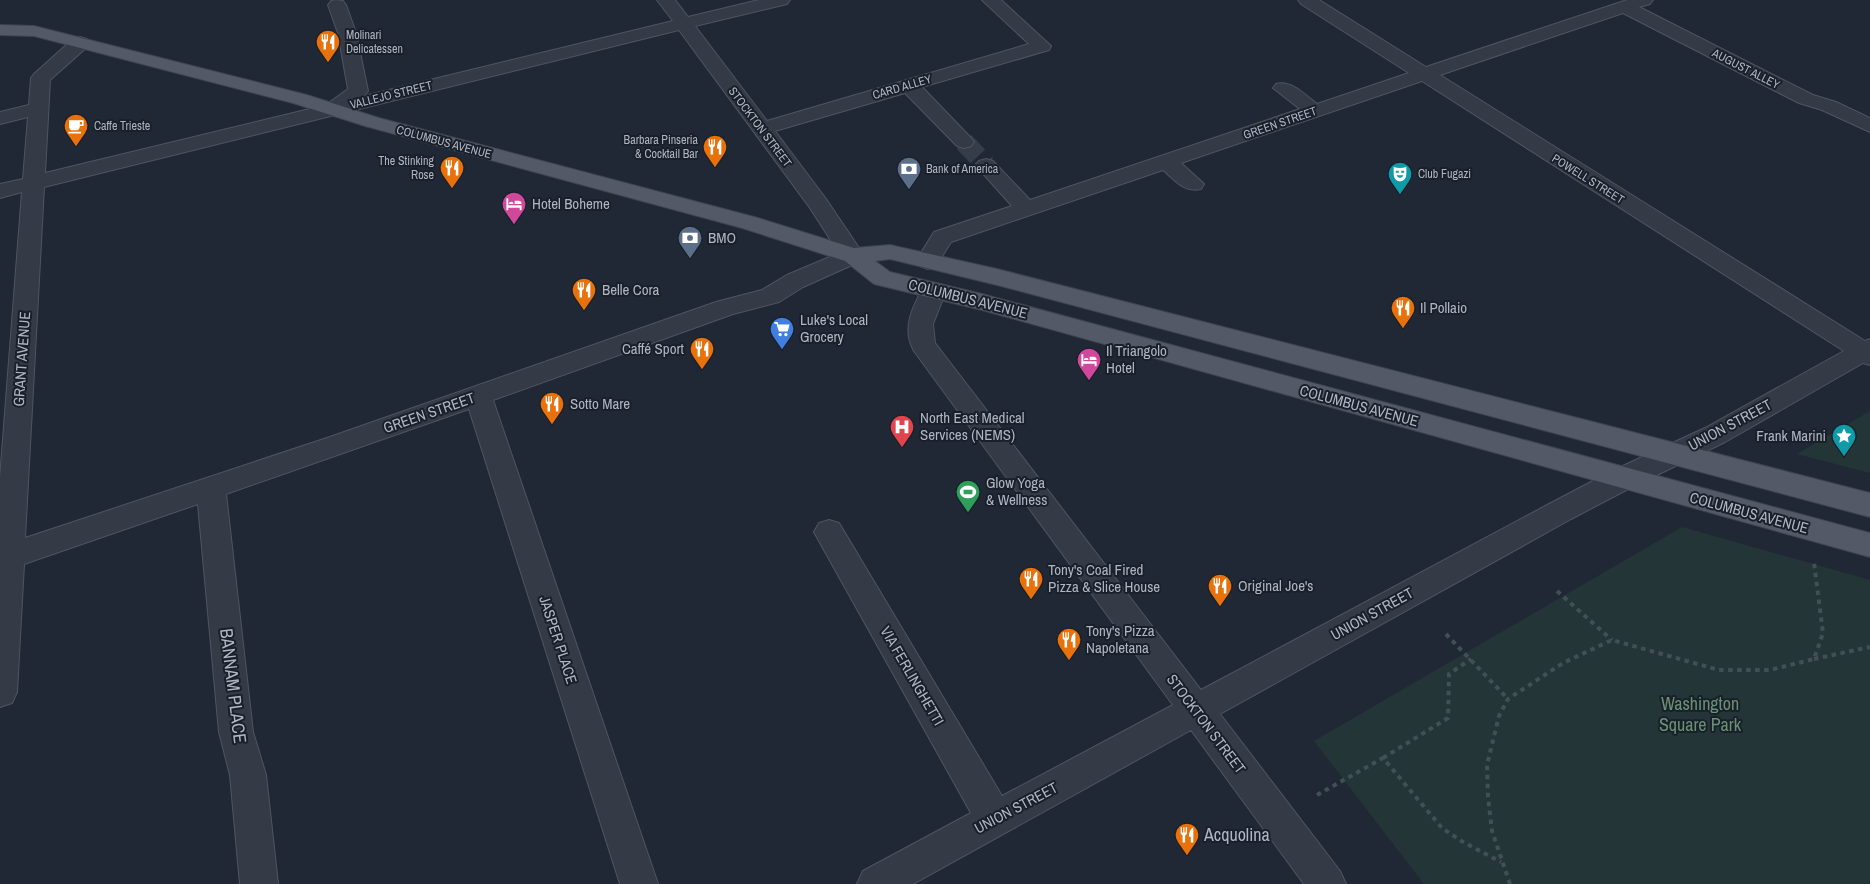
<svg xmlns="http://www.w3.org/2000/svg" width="1870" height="884" viewBox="0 0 1870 884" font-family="'Archivo Narrow',sans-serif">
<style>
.green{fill:#243537}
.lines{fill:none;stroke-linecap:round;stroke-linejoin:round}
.minor-tunnel{stroke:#363d4a;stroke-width:20;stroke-dasharray:20 10;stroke-linecap:butt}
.minor-casing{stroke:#4f5560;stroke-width:2}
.major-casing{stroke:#3e444f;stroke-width:2}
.path{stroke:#415054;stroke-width:4;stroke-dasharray:4.5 4.5;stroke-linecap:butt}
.minor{fill:#353b46;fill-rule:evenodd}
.major{fill:#535966;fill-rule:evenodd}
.labels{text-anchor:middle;stroke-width:4;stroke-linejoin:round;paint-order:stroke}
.far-poi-label{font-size:12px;fill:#afb5c2;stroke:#1a202a;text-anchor:start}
.far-street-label{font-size:12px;fill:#afb5c2;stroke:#1a202a}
.poi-label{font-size:15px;fill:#afb5c2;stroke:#1a202a;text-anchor:start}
.street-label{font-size:15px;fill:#afb5c2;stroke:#1a202a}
.near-street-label{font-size:18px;fill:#afb5c2;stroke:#1a202a}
.near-park-label{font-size:18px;fill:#699175;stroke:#1a202a}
.near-poi-label{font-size:18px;fill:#afb5c2;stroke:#1a202a;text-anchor:start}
</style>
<rect width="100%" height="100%" fill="#212835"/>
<path class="green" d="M1870,411V473L1797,454Z
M1682,527L1870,580V884H1424L1314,741Z"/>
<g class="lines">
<path class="minor-tunnel" d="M964,142L986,165"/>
<defs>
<path id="minor" d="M336,0L343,1L346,5L356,33L368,91L364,96L673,21L657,0H675L688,17L759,0H790L787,4L695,26L767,121L1029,44L982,0H1001L1051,46L1049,50L922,87L971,138L974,142L971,146L964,148L957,146L905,93L775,131L826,199L861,251L865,256L861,261L803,287L779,302L733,314L493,400L658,884H620L469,409L226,494L253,732L266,775L278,884H240L230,775L219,732L198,504L24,564L17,692L12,703L0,707V478L22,192L0,198V184L23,179L28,117L0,124V112L29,105L31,78L34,74L73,39L80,37L87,39L89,43L87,47L50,80L45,173L326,105L348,89L338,33L328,5L331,1ZM679,30L810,208L839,253L787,275L762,290L716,302L327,438L25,538L44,187Z
M1298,0H1319L1426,67L1627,0H1653L1650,4L1639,7L1813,95L1836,102L1870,118V132L1822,110L1799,103L1623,13L1440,75L1865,341L1870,339V365L1863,363L1725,442L1632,487L1571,519L1220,714L1340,871L1346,884H1304L1191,730L913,884H857L863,871L971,813L819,541L814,532L819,523L829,520L839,523L1002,796L1173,705L914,351C901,329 913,305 925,285L934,283L943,285L946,291L933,324L935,343L1201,690L1551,503L1612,471L1705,428L1844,351L1422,81L1181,163L1204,184L1201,189C1184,193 1175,180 1163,170L951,242L936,266L928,269L920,266L916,261L934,232L1012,206L979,169L975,165L979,161L986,159L993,161L1030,200L1300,109L1273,88L1276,84C1292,80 1305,95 1317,104L1409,73L1301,4Z"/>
<path id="major" d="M0,25L34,26L307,95L379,118L758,218L854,248L890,245L997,269L1870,493V517L997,285L890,259L875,261L890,272L982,294L1870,533V557L982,310L874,284L845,261L742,228L365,126L293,103L34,36L0,35Z"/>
</defs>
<use href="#minor" class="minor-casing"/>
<use href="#major" class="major-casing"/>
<path class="path" d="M1557,591L1612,640
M1446,634L1508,699
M1814,659L1870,647
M1383,758L1448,718L1449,674L1471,659
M1317,795L1383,758L1442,828L1463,842L1501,862
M1510,884L1492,831L1488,797L1487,765L1499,716L1508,699L1563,663L1612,640L1719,670H1770L1814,659L1823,633L1814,563"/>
<use href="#minor" class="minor"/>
<use href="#major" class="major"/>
</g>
<defs>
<symbol id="restaurant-pin" viewBox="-11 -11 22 30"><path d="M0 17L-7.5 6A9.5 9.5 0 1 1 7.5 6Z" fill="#e8710a" stroke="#1a202a"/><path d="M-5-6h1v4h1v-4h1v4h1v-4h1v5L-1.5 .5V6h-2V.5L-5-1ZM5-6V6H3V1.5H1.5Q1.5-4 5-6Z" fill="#fff"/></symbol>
<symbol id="cafe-pin" viewBox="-11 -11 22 30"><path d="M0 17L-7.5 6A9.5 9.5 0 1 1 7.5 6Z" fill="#e8710a" stroke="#1a202a"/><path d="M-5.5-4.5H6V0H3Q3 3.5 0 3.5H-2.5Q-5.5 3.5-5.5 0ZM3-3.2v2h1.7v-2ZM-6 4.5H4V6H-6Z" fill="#fff"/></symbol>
<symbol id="bank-pin" viewBox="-11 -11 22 30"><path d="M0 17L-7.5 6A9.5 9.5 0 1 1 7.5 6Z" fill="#5c6f8a" stroke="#1a202a"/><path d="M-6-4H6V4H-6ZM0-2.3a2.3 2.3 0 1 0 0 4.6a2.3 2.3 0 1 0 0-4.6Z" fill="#fff"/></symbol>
<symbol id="theatre-pin" viewBox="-11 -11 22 30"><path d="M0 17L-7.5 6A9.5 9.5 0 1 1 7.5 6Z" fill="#0f9aa8" stroke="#1a202a"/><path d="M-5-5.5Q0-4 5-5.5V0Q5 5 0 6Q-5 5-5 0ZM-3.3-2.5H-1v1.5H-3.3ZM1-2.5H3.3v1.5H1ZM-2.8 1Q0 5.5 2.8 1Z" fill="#fff"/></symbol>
<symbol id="hotel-pin" viewBox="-11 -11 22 30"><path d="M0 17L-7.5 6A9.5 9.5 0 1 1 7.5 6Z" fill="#d1479c" stroke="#1a202a"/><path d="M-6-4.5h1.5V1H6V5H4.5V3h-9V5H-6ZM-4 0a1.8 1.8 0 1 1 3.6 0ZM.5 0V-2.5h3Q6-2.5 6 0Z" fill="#fff"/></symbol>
<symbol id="supermarket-pin" viewBox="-11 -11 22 30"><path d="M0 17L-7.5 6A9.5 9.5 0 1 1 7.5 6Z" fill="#3f7fe0" stroke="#1a202a"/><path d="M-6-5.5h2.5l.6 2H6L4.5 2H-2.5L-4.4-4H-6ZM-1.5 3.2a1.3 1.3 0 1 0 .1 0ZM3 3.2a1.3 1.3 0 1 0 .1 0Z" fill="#fff"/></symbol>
<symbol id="hospital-pin" viewBox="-11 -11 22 30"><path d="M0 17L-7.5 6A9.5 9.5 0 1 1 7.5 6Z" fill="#e0444e" stroke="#1a202a"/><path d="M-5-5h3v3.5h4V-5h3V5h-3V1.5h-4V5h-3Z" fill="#fff"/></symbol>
<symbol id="sight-pin" viewBox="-11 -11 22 30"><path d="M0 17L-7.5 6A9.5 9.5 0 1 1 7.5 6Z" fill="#0f9aa8" stroke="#1a202a"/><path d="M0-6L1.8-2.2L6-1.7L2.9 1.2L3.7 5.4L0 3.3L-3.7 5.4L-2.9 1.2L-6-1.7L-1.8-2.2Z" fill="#fff"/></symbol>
<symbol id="stadium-pin" viewBox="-11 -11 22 30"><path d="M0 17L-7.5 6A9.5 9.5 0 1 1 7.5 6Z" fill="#2e9e5b" stroke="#1a202a"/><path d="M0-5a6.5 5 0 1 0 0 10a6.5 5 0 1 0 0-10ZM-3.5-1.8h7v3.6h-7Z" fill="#fff"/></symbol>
</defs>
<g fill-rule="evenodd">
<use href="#restaurant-pin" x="314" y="28" width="28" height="38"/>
<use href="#cafe-pin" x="62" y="112" width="28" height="38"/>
<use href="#restaurant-pin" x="701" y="133" width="28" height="38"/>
<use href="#restaurant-pin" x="438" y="154" width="28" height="38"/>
<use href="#bank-pin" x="895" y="155" width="28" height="38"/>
<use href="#theatre-pin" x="1386" y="160" width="28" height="38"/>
<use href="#hotel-pin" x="500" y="190" width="28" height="38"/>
<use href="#bank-pin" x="676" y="224" width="28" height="38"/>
<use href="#restaurant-pin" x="570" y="276" width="28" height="38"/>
<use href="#restaurant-pin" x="1389" y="294" width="28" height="38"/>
<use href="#supermarket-pin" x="768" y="315" width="28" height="38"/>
<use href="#restaurant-pin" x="688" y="335" width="28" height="38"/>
<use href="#hotel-pin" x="1075" y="346" width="28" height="38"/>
<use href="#restaurant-pin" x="538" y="390" width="28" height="38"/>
<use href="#hospital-pin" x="888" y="413" width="28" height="38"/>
<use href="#sight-pin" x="1830" y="422" width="28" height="38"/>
<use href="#stadium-pin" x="954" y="478" width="28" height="38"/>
<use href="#restaurant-pin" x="1017" y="565" width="28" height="38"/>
<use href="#restaurant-pin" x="1206" y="572" width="28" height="38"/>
<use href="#restaurant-pin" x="1055" y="626" width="28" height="38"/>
<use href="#restaurant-pin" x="1173" y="821" width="28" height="38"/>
</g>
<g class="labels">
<g class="far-poi-label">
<text x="346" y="39">Molinari<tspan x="346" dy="14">Delicatessen</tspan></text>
<text x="94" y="130">Caffe Trieste</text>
<text x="698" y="144" text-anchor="end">Barbara Pinseria<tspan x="698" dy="14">&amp; Cocktail Bar</tspan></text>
<text x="434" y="165" text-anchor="end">The Stinking<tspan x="434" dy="14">Rose</tspan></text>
<text x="926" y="173">Bank of America</text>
<text x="1418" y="178">Club Fugazi</text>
</g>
<g class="far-street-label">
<text transform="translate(1746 69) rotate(27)" y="4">AUGUST ALLEY</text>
<text transform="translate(902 87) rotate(-16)" y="4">CARD ALLEY</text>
<text transform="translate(391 95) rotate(-14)" y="4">VALLEJO STREET</text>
<text transform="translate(1280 123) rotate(-19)" y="4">GREEN STREET</text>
<text transform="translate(760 127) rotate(53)" y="4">STOCKTON STREET</text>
<text transform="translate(444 142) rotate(15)" y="4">COLUMBUS AVENUE</text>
<text transform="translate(1588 179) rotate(32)" y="4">POWELL STREET</text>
</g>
<g class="poi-label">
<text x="532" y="209">Hotel Boheme</text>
<text x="708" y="243">BMO</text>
<text x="602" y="295">Belle Cora</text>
<text x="1420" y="313">Il Pollaio</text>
<text x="800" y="325">Luke's Local<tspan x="800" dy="17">Grocery</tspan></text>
<text x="684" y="354" text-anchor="end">Caffé Sport</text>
<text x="1106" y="356">Il Triangolo<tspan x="1106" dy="17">Hotel</tspan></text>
<text x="570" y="409">Sotto Mare</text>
<text x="920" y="423">North East Medical<tspan x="920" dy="17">Services (NEMS)</tspan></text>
<text x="1826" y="441" text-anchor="end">Frank Marini</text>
<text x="986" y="488">Glow Yoga<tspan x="986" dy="17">&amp; Wellness</tspan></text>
<text x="1048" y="575">Tony's Coal Fired<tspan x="1048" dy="17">Pizza &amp; Slice House</tspan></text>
<text x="1238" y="591">Original Joe's</text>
<text x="1086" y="636">Tony's Pizza<tspan x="1086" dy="17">Napoletana</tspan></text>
</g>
<g class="street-label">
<text transform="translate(968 299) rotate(14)" y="5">COLUMBUS AVENUE</text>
<text transform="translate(22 359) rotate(-86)" y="5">GRANT AVENUE</text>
<text transform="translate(1359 406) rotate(15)" y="5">COLUMBUS AVENUE</text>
<text transform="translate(429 413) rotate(-19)" y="5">GREEN STREET</text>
<text transform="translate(1730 425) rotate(-28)" y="5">UNION STREET</text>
<text transform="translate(1749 513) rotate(15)" y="5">COLUMBUS AVENUE</text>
<text transform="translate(1372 614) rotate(-29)" y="5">UNION STREET</text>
<text transform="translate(558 640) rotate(72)" y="5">JASPER PLACE</text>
<text transform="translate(912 676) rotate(60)" y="5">VIA FERLINGHETTI</text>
<text transform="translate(1206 724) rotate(53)" y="5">STOCKTON STREET</text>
<text transform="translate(1016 808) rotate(-28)" y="5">UNION STREET</text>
</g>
<g class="near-street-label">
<text transform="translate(233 686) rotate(83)" y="6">BANNAM PLACE</text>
</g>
<g class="near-park-label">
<text x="1700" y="710">Washington<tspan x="1700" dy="21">Square Park</tspan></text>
</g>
<g class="near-poi-label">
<text x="1204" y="841">Acquolina</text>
</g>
</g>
</svg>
